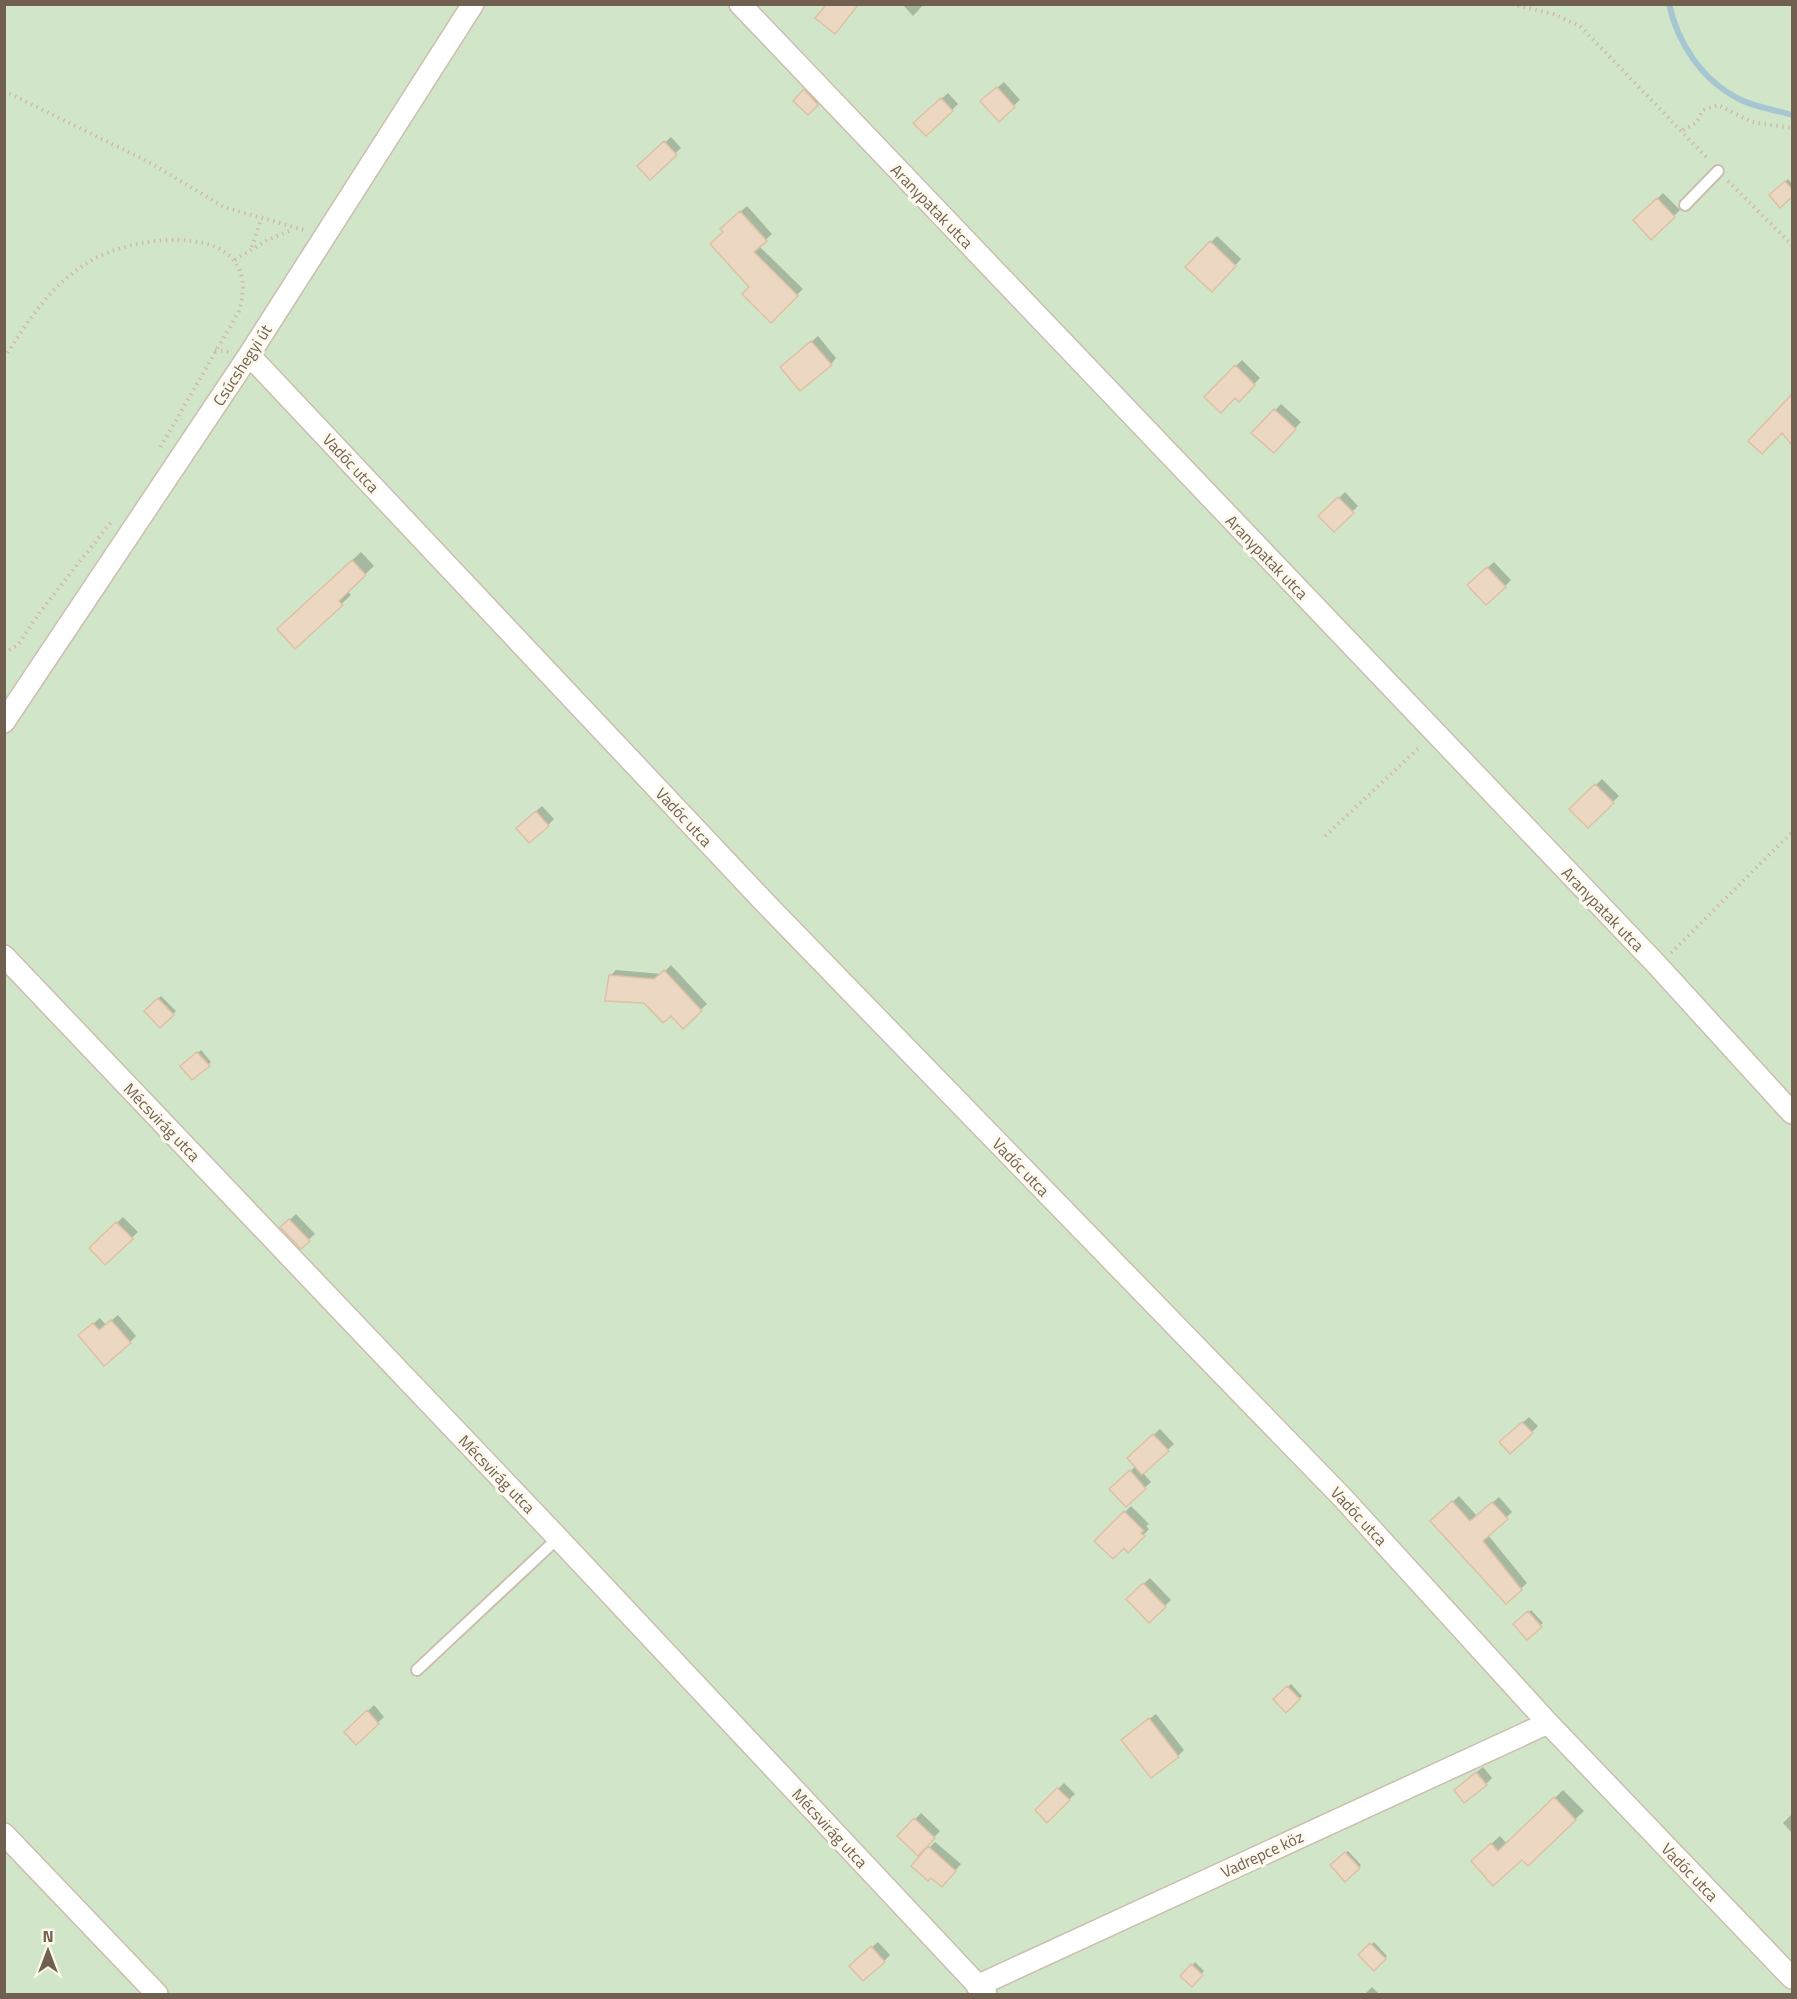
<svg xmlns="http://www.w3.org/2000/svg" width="1797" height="1999" viewBox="0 0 1797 1999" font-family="'Titillium Web',sans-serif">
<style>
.green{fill:#d1e6c8}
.shadow{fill:#0003}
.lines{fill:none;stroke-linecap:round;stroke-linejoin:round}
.stream{stroke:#a6c6d2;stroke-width:6}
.building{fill:#ecd7c2;stroke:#ddc0a5;stroke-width:1.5}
.lane-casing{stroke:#cbbeaf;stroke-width:14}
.street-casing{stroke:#cbbeaf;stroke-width:24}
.path{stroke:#d1bba5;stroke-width:4;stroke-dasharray:1.5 4.5;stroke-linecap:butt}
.lane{stroke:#fff;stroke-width:10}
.street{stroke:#fff;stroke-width:21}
.labels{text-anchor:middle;stroke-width:6;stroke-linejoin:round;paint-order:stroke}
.street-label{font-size:16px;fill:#715f4f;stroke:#fdf9ee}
</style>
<rect width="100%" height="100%" fill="#faf5e8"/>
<path class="green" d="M5,5H1792V1994H5Z"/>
<path class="shadow" d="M906,4H924L913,16L904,6Z
M1004,82L1020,100L999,119L988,96Z
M807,88L820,101L808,113L795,101Z
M948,93L958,104L952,110L915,123Z
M671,137L681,148L650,178L639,166Z
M1788,179L1792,184V195L1781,206L1771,195Z
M1663,193L1680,210L1651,238L1635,220Z
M747,206L772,234L759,246L803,289L771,320L751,287L725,232L728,223Z
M1217,236L1241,259L1212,290L1187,267Z
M818,336L836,358L831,364L788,361Z
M1242,360L1260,378L1239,400L1235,396L1206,397Z
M1792,397V443L1782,431L1750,441Z
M1281,404L1301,422L1274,451L1254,433Z
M1345,492L1358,506L1334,530L1321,516Z
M361,552L374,566L347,591L351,595L295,647L287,621Z
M1494,562L1511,580L1505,586L1475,579Z
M1602,779L1619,796L1588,826L1571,809Z
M542,806L554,819L548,825L524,822Z
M671,965L707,1004L683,1026L671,1014L645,1002L610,976L616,970L662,974Z
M161,996L176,1011L161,1026L146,1011Z
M201,1050L211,1062L192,1078L182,1067Z
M296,1214L315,1234L301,1247L282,1227Z
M123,1217L138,1232L105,1263L91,1248Z
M118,1315L136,1336L130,1342L86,1330L100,1318L106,1325Z
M1529,1417L1538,1426L1532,1432L1507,1436Z
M1160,1429L1174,1444L1143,1473L1151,1482L1126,1505L1117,1483L1136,1466L1129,1458Z
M1459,1496L1477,1516L1499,1497L1512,1512L1488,1535L1527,1583L1507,1602L1437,1516Z
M1131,1506L1149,1524L1146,1526L1149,1529L1128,1551L1124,1546L1096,1541Z
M1150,1578L1171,1600L1149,1621L1128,1599Z
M1531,1610L1543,1623L1527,1637L1515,1624Z
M1291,1684L1302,1696L1286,1711L1275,1699Z
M374,1705L384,1717L356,1743L346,1732Z
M1156,1714L1184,1750L1178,1756L1129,1734Z
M1483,1767L1492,1778L1486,1784H1462Z
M1064,1783L1075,1794L1047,1821L1037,1810Z
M1563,1790L1584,1811L1528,1864L1522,1858L1481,1853L1500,1836L1507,1844Z
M921,1813L940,1831L918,1854L899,1836Z
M1792,1814V1833L1783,1823Z
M935,1842L961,1864L948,1879L929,1848Z
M1348,1851L1361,1865L1345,1880L1332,1865Z
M878,1942L890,1955L884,1961L857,1960Z
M1374,1942L1387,1956L1374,1969L1361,1955Z
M1195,1962L1204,1971L1192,1985L1183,1976Z
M1372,1987L1379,1994H1365Z"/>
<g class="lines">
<path class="stream" d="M1669,4C1678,44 1702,80 1739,99C1754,107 1776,110 1792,115"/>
</g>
<path class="building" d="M827,4H859L835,34L815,18Z
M997,87L1015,107L999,122L980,101Z
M804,89L818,105L808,115L793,101Z
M941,98L953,111L926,136L913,123Z
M664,141L677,155L650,180L637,166Z
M1785,181L1792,189V197L1780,208L1769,195Z
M1657,198L1675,217L1651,240L1633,220Z
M740,211L767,241L754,252L798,296L771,323L742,294L749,287L710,244L723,232L720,229Z
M1210,241L1236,266L1212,292L1185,267Z
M811,341L832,365L800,391L780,367Z
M1235,365L1255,385L1239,402L1235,398L1221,413L1204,397Z
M1792,394V445L1782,433L1762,454L1748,441Z
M1274,409L1296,429L1274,453L1251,433Z
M1338,497L1354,513L1334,532L1318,516Z
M352,560L366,575L339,601L343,605L295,649L277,629Z
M1487,567L1506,587L1486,605L1467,585Z
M1595,784L1614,803L1588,828L1569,809Z
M536,811L549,826L529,843L516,828Z
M664,970L702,1011L683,1029L671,1016L663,1023L644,1003L605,1001L609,975L654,979Z
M158,998L174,1015L160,1028L144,1011Z
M197,1052L210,1066L192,1080L180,1066Z
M289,1219L310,1241L301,1249L280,1227Z
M116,1222L133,1239L105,1265L89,1248Z
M111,1320L131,1343L104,1366L78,1335L93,1323L99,1330Z
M1522,1422L1533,1433L1510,1454L1499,1442Z
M1153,1434L1169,1451L1142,1475L1127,1458Z
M1130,1470L1146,1489L1126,1507L1109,1489Z
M1452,1501L1470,1521L1492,1502L1508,1519L1483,1541L1522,1590L1506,1604L1430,1521Z
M1124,1511L1144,1531L1141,1533L1145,1536L1128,1553L1124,1548L1113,1559L1094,1541Z
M1143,1583L1166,1607L1149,1623L1126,1599Z
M1528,1611L1542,1627L1527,1640L1513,1624Z
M1287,1686L1300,1699L1286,1713L1273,1699Z
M367,1710L379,1724L356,1745L344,1732Z
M1149,1718L1179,1757L1151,1778L1121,1740Z
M1476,1772L1487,1785L1464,1803L1454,1790Z
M1057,1788L1070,1800L1047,1823L1035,1810Z
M1554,1797L1576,1820L1528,1866L1522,1860L1493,1886L1471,1861L1491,1843L1498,1851Z
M914,1818L935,1838L918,1856L897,1836Z
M928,1846L956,1871L942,1887L931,1878L928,1881L911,1866Z
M1345,1852L1360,1868L1345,1882L1330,1865Z
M1370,1943L1386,1959L1374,1971L1358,1955Z
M871,1946L885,1962L863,1981L849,1966Z
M1191,1964L1203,1975L1192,1987L1180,1976Z"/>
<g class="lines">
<defs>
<path id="lane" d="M1685,205L1718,171
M417,1670L558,1538"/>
<path id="street" d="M740,4L1658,966L1792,1113
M249,355L769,907L1342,1497L1548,1723L1792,1978
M4,722L249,355L473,4
M4,956L558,1538L986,1994
M4,1834L157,1994
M977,1986L1548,1723"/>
</defs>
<use href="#lane" class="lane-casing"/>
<use href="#street" class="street-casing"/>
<path class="path" d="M1512,4L1553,14L1580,26L1709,160
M4,91L147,161L224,207L304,230
M1683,130L1696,123L1703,110L1718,105L1752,122L1792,128
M1728,181L1792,245
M252,247L261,219
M235,260L267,240L292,230
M215,350L229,352
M4,358C28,321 49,287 87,263C135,232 267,219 239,311L160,448
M4,653L18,645L40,612L111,522
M1325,836L1421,746
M1671,953L1792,832"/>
<use href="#lane" class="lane"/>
<use href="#street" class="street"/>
</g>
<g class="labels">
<g class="street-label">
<text transform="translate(932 206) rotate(46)" y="6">Aranypatak utca</text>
<text transform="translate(242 365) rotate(-57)" y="6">Csúcshegyi út</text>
<text transform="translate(351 463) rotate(47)" y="6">Vadóc utca</text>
<text transform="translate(1267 557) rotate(46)" y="6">Aranypatak utca</text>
<text transform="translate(684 817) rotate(47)" y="6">Vadóc utca</text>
<text transform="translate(1603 909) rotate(46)" y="6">Aranypatak utca</text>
<text transform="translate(162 1122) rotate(46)" y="6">Mécsvirág utca</text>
<text transform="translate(1021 1167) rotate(46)" y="6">Vadóc utca</text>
<text transform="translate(497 1474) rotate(46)" y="6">Mécsvirág utca</text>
<text transform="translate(1359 1516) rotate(47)" y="6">Vadóc utca</text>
<text transform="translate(830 1828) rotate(47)" y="6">Mécsvirág utca</text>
<text transform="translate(1262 1854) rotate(-25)" y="6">Vadrepce köz</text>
<text transform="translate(1690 1872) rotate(46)" y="6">Vadóc utca</text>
</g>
</g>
<rect width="1797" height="1999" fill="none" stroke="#715f4f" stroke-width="12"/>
<g transform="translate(48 1951)" stroke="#fdf9ee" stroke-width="4.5" paint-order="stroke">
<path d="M0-4.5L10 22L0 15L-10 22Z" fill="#715f4f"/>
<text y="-9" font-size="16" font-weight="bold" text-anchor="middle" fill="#715f4f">N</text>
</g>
</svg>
